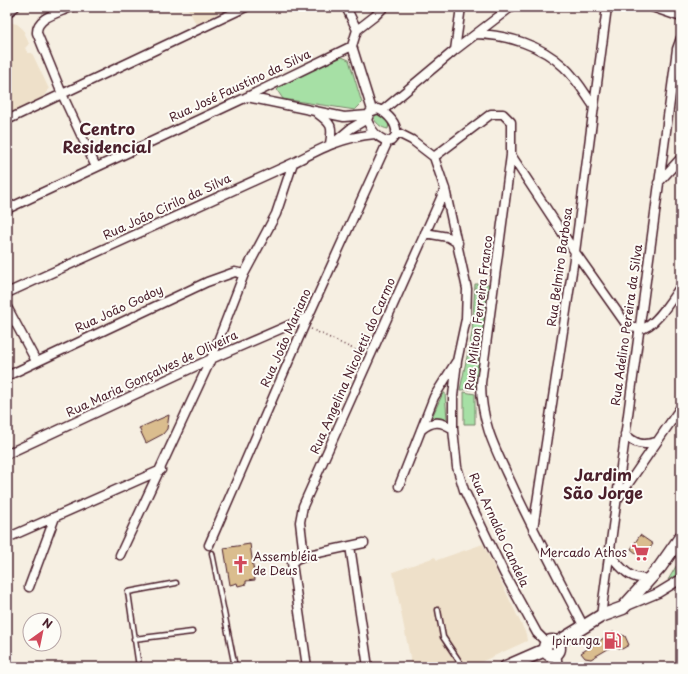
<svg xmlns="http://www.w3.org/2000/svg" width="688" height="674" viewBox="0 0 688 674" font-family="'Playpen Sans',sans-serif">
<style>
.built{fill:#eee0c9}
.green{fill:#a6e0a5;stroke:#788068}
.building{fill:#dabd8e;stroke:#4a1f2b}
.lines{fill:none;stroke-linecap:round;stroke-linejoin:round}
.lane-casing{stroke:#4a1f2b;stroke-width:7}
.street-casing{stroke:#4a1f2b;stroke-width:11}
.secondary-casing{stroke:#4a1f2b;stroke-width:15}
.path{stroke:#4a1f2b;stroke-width:1.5;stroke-dasharray:1 3;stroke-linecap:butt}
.lane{stroke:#fdfcf7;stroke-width:4}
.street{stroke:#fdfcf7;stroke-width:8}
.secondary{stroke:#fdfcf7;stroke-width:12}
.labels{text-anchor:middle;stroke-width:4;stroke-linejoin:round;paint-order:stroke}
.street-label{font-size:12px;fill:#4a1f2b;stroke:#fdfcf7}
.poi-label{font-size:12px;fill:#4a1f2b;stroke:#fdfcf7;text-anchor:end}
.district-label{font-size:16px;font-weight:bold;fill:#4a1f2b;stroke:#fdfcf7}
</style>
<rect width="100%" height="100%" fill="#f6efe2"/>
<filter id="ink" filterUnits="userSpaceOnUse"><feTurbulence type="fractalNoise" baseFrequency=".025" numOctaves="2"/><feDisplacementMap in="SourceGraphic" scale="8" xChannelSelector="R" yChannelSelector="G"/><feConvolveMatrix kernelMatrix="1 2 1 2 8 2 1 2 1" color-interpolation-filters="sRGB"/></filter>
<g filter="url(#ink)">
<path class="built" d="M187,7H232L196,24Z
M9,22L17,24L23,29L29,44L25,48L28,53H32L49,89L43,97L7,114V23Z
M483,544L526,634L527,641L470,667H412L393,572L435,557L437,560Z"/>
<path class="green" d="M342,57L349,60L362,103L355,110L283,99L277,90L284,83Z
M376,113C383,116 391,120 388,129C382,128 378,125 374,119Z
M475,284H490L475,389L460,390L472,333Z
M464,392L475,394V424H464Z
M443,393H445L447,419L432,417Z
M681,558V572L668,580Z"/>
<path class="building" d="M169,415L167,429L163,434L146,443L139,428Z
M640,535L653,544L644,556L637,554L631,549Z
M250,544L255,580L246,581V584L238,586L237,583L230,585L224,548Z
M613,632L625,636L629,645L622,649L613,646L591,659L585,658L581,653Z"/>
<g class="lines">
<defs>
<path id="lane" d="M212,553L235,667
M438,610L443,637L463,667
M134,639L192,632
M139,667L128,592L176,583"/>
<path id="street" d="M71,7C59,13 36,17 37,33L62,94L96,167
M346,7L357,30L352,46L372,110
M652,7L681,17
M7,13L15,7
M357,30L375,16L384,7
M476,34C508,35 541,45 564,67C576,78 584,92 593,105
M455,50L461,7
M247,97L344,117L368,115
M378,109C388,114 398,124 396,135L391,141C379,141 371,130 367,120L370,112Z
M382,111L455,50L511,7
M317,113C332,124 333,126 330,144
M7,120L246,7
M396,132L412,140L434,157L445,189L467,289L466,319L457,361L453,396V429L457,467L464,490L504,573L537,633L547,643
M337,140L350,129L367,119
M511,155L575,252L626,324C630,326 636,329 640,329C655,328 673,297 681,286
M434,157L491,114H503L511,122V155L481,383C481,425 497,452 514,489C536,536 560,581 584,627
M658,183L681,158
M7,209L247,97L352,46
M425,233L448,237L458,243
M7,293L293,163C322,148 343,137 375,134
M7,307L36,361
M7,376L207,282L235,272L244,274
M421,430C433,420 441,421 453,429
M625,434C635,444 642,446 656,442
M7,454L211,359L308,317
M399,486L434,397L456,362
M617,500L681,407
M533,529L575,252L607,7
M7,538L161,470
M209,545L304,326L388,141
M350,546L368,667
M609,554C622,568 629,581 650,578
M120,555L211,359L244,274L276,214L293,163
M304,556L300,522L303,506L445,189
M29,587L55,517
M627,606L658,593L681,579
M601,616L677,49L681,38
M556,653L558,667
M307,667L292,563L296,559L304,556L364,543"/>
<path id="secondary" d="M545 648a7 7 0 1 1 14 0a7 7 0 1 1-14 0Z
M557,643L601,616L623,608L660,567L681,537
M506,667L545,650"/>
</defs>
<use href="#lane" class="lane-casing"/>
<use href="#street" class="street-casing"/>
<use href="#secondary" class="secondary-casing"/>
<path class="path" d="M311,329L364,354"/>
<use href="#lane" class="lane"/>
<use href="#street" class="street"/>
<use href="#secondary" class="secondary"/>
</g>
</g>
<defs>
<symbol id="supermarket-bare" viewBox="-9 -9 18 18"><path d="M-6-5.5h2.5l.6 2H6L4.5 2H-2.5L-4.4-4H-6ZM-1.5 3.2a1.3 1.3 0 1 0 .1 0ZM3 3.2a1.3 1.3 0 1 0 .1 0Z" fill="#d1495b" stroke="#fdfcf7" stroke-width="2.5" paint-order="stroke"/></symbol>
<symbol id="church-bare" viewBox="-9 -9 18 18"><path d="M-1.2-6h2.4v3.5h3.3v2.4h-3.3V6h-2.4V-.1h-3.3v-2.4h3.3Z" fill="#d1495b" stroke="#fdfcf7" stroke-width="2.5" paint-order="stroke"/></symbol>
<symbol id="fuel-bare" viewBox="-9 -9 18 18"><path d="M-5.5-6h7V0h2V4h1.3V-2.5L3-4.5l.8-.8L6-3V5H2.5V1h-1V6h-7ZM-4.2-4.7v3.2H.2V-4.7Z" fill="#d1495b" stroke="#fdfcf7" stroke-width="2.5" paint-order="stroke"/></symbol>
</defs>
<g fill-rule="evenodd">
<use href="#supermarket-bare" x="628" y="540" width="25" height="25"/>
<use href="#church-bare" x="228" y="552" width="25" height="25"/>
<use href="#fuel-bare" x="600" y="628" width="25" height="25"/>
</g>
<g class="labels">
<g class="street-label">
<text transform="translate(240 86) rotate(-25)" y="4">Rua José Faustino da Silva</text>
<text transform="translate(167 207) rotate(-25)" y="4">Rua João Cirilo da Silva</text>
<text transform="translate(560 267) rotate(-82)" y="4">Rua Belmiro Barbosa</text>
<text transform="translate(119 309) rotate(-25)" y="4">Rua João Godoy</text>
<text transform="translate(479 313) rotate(-83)" y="4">Rua Milton Ferreira Franco</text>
<text transform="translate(627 325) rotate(-82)" y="4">Rua Adelino Pereira da Silva</text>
<text transform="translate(286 338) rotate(-66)" y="4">Rua João Mariano</text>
<text transform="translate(353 366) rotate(-66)" y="4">Rua Angelina Nicoletti do Carmo</text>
<text transform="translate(152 374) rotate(-25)" y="4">Rua Maria Gonçalves de Oliveira</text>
<text transform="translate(499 530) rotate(65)" y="4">Rua Arnaldo Candela</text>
</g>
<g class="poi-label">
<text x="627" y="557">Mercado Athos</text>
<text x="253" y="561" text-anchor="start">Assembléia<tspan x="253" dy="14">de Deus</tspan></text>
<text x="600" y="645">Ipiranga</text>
</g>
<g class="district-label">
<text x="107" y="135">Centro<tspan x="107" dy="18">Residencial</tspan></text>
<text x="603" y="481">Jardim<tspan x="603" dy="18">São Jorge</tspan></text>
</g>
</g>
<rect width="688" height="674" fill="none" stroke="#fdfcf7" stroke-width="24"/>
<rect x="12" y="12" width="664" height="650" fill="none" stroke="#4a1f2b" stroke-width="1.5" filter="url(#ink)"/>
<g transform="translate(42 632) rotate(33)"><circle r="19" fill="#fdfcf7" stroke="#b5a4a5"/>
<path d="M0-3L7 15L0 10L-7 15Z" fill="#d1495b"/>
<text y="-6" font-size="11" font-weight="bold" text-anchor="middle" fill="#4a1f2b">N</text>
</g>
</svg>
